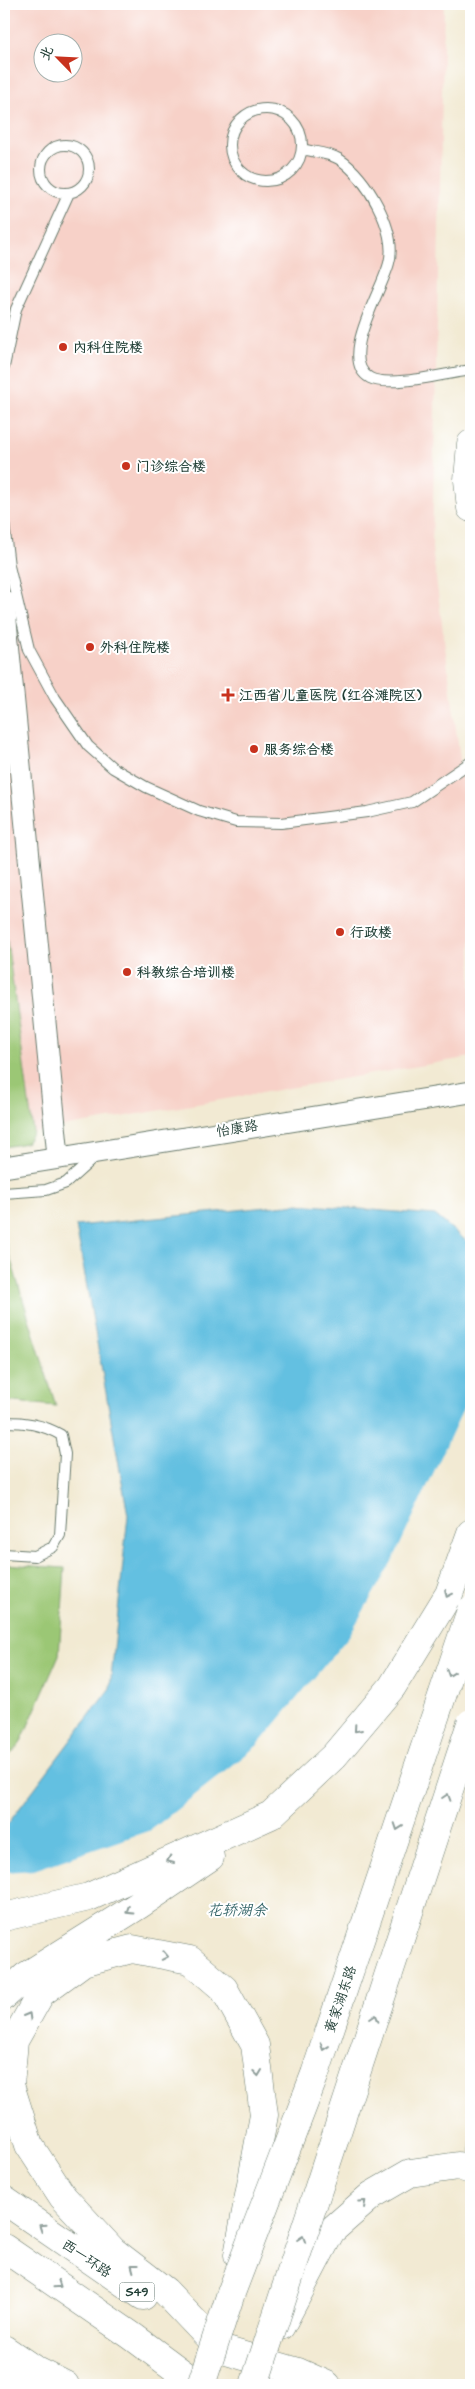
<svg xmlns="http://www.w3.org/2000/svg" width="475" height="2389" viewBox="0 0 475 2389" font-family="'Architects Daughter','LXGW WenKai TC',sans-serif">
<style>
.built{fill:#f7d1c8;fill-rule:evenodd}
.green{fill:#9bc775;stroke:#5d8254}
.water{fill:#63c0e1;stroke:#417e8a}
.pier{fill:#f2ead3}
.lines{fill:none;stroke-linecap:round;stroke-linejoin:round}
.lane-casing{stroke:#697a6c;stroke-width:12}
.street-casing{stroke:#697a6c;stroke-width:23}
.secondary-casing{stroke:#697a6c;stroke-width:29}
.highway-casing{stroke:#697a6c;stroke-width:29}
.lane{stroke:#fff;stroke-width:10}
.street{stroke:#fff;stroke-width:21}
.secondary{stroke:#fff;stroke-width:28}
.highway{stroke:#fff;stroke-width:28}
.highway-bridge-casing{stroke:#697a6c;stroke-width:29;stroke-linecap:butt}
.highway-bridge{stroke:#fff;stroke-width:28}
.oneway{stroke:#8f9e9a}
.poi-dot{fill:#c8321e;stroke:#fff;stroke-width:2}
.labels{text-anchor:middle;stroke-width:4;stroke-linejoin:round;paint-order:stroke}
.shield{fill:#fff;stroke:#627771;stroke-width:1}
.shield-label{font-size:12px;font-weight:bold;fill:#1f3d34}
.poi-label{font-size:14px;font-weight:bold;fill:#1f3d34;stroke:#fff;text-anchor:start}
.street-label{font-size:14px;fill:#1f3d34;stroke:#fff}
.water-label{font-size:15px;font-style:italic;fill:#336468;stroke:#fff}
</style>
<rect width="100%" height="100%" fill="#fff"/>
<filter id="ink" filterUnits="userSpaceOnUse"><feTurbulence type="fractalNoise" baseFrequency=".02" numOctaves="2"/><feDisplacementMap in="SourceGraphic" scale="10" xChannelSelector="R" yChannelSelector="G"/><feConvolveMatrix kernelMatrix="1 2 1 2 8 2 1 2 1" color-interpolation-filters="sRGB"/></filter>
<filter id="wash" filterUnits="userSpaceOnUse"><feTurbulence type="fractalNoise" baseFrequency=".0096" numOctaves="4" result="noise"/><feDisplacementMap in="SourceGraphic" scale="20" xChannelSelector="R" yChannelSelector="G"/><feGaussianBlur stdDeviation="1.12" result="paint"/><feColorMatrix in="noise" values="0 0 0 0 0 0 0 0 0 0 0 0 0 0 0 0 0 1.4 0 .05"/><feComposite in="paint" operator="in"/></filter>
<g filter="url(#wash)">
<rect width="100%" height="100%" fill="#f2ead3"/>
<path class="built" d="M4,4H444L432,548L471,842V1057L33,1132L4,958ZM42,42H72V72H42Z"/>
<path class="green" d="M4,919L33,1132L26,1143L4,1147Z
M4,1238L56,1406L4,1401Z
M4,1564L65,1568L59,1655L20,1744L4,1761Z"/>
<path class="water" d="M297,1204L435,1215L471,1245V1936L466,2027L471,2039V2385L102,2106L48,2093L4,2134V1829L110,1688L128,1515L76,1226Z"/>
<path class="pier" d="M471,1392V1981L469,2026L471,2033V2385H393L152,2205L101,2108L49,2095L7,2138L4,2139V1872L34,1870L151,1830L258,1745L349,1636L394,1558Z"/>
</g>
<g filter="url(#ink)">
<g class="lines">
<defs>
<path id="lane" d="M230 145a36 36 0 1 1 72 0a36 36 0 1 1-72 0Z
M41 169a24 24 0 1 1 48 0a24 24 0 1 1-48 0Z
M302,149C313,152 329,153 339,159C366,176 398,231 389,263C383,289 337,360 370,378C389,388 449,373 471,370
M4,367L16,309L69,193
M4,523L9,566L29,650L55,698L88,746L113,768L146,787L199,811L236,822L281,823L367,812L412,802L471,762
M4,1193L46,1190L66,1183L96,1156
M4,1422C25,1422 42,1424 61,1435L65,1454L60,1535L53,1547L35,1556L4,1554"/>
<path id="street" d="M4,601L58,1156
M4,1167L471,1092"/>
<path id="secondary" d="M471,444L468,480L471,508"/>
<path id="highway" d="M4,1917L89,1897L271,1815L334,1756L392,1687L449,1594L471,1533
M4,1996L26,1976L139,1905L210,1857
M4,2200L143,2296
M4,2248L132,2336L198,2385
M238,2255L264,2115L255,2045L224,1989L190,1960L132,1949L83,1962L41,1993L14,2041L10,2085L29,2145L63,2197L113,2251L165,2291L220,2349L298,2372L327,2385
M281,2326L331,2231L372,2195L410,2173L458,2166L471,2170
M4,2349L35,2370L65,2385
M4,2374L16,2385"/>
</defs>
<use href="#lane" class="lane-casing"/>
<use href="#street" class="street-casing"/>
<use href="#secondary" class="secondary-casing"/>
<use href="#highway" class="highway-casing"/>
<use href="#lane" class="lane"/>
<use href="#street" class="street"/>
<use href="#secondary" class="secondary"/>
<use href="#highway" class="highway"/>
<defs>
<path id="highway-bridge" d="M201,2385L231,2293L315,2074L471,1610
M254,2385L471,1723"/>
</defs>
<use href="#highway-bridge" class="highway-bridge-casing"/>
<use href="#highway-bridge" class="highway-bridge"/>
</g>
<defs><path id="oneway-chevron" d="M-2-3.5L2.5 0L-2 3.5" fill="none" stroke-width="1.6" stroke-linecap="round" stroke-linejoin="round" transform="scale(1.25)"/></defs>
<g class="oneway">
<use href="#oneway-chevron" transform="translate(448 1594) rotate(116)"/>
<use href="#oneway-chevron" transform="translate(450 1673) rotate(109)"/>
<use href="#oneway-chevron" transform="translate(357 1729) rotate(131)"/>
<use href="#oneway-chevron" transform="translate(447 1797) rotate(-72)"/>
<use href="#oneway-chevron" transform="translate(398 1827) rotate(109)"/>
<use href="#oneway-chevron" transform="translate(170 1860) rotate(156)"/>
<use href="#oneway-chevron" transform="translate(129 1911) rotate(148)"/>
<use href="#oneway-chevron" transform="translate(165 1956) rotate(11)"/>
<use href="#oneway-chevron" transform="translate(28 2016) rotate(-60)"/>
<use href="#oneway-chevron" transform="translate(375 2018) rotate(-72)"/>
<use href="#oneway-chevron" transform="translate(324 2047) rotate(109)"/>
<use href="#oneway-chevron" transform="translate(258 2073) rotate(83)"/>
<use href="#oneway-chevron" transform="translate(363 2203) rotate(-42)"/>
<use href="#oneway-chevron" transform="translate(42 2227) rotate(-146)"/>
<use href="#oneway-chevron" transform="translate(302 2239) rotate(-72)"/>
<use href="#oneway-chevron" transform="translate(134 2267) rotate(-143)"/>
<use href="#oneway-chevron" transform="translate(58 2285) rotate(34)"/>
</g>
</g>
<g class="poi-dot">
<circle cx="63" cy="347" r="5"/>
<circle cx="126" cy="466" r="5"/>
<circle cx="90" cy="647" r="5"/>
<path d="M225.5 687.5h5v5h5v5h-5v5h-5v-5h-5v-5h5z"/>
<circle cx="254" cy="749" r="5"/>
<circle cx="340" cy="932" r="5"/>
<circle cx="127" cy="972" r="5"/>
</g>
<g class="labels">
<rect class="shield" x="119.5" y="2282.5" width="35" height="19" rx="4"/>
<g class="shield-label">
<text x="137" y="2296">S49</text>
</g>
<g class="poi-label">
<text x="73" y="352">内科住院楼</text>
<text x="136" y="471">门诊综合楼</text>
<text x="100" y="652">外科住院楼</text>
<text x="239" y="700">江西省儿童医院 (红谷滩院区)</text>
<text x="264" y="754">服务综合楼</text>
<text x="350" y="937">行政楼</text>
<text x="137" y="977">科教综合培训楼</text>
</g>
<g class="street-label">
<text transform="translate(237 1128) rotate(-9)" y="5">怡康路</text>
<text transform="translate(340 1999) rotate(-71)" y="5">黄家湖东路</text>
<text transform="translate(87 2258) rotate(34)" y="5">西一环路</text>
</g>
<g class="water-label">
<text x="237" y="1915">花轿湖余</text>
</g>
</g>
<rect width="475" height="2389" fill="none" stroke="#fff" stroke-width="20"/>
<g transform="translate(58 58) rotate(294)"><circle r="24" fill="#ffffff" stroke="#a5b1ae"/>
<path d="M0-4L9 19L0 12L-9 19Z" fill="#c8321e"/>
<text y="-8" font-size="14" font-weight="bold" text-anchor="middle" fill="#1f3d34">北</text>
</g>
</svg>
